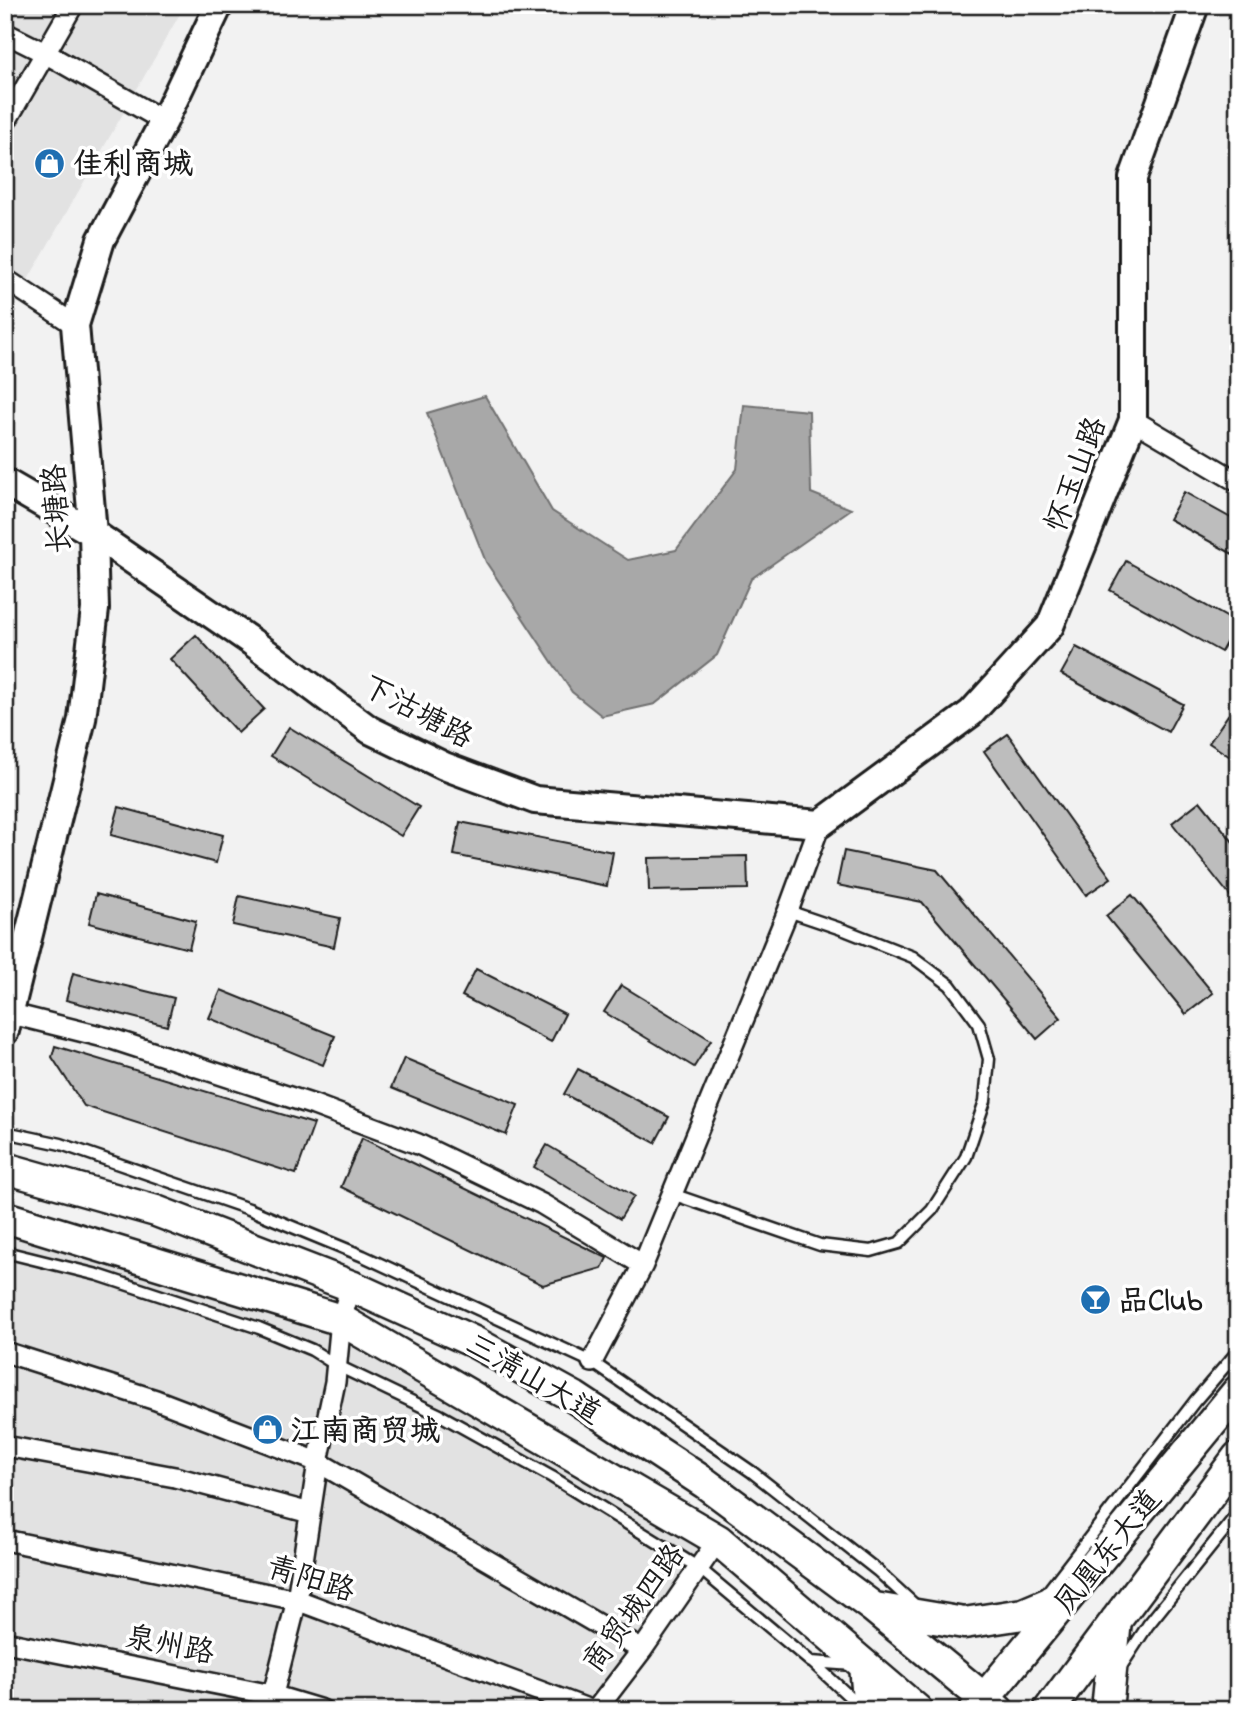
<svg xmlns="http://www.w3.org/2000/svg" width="1243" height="1715" viewBox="0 0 1243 1715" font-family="'Indie Flower','LXGW WenKai TC',sans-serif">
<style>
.built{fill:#e2e2e2}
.water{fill:#a8a8a8;stroke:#707070;stroke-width:2}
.building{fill:#bdbdbd;stroke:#1c1c1c;stroke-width:2}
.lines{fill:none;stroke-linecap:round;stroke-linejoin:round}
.lane-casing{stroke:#1c1c1c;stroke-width:15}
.street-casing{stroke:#1c1c1c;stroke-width:24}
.secondary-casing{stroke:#1c1c1c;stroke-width:32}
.primary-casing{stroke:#1c1c1c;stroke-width:35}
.lane{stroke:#fff;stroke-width:10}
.street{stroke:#fff;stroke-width:19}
.secondary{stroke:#fff;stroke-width:26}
.primary{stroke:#fff;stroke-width:30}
.labels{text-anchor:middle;stroke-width:7;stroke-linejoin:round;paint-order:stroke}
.poi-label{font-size:30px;font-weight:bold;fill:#1c1c1c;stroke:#fff;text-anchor:start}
.street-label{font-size:30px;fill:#1c1c1c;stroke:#fff}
</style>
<rect width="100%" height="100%" fill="#f2f2f2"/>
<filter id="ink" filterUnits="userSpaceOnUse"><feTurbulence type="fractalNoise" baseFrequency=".0143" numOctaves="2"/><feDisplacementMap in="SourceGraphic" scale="14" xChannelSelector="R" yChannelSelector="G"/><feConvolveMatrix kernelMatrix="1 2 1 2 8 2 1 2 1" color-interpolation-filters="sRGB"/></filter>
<g filter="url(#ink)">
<path class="built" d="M5,5H185L5,320Z
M5,1217L341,1320L718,1540L590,1710H5Z"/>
<path class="water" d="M485,396L552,511L628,560L676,550L737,469L744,405L809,411L811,493L851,509L751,579L717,655L655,704L602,716L572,692L486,562L427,413Z"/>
<path class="building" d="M1184,492L1238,522V557L1169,519Z
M1126,561L1237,623L1221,652L1110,590Z
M196,635L264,709L238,733L170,659Z
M1076,647L1183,704L1168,732L1061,674Z
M1228,715L1238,722V762L1209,743Z
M289,727L419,807L401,836L271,756Z
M1008,734L1111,878L1086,895L984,751Z
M1200,801L1238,848V906L1172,823Z
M119,807L223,835L216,863L111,835Z
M460,822L613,852L607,886L454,855Z
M844,851L937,870L1061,1018L1037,1039L922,902L837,885Z
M747,856L748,889L649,891L648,858Z
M96,894L196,921L189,949L89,923Z
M1132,895L1213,993L1186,1014L1106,916Z
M239,896L340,918L334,947L233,925Z
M476,969L565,1014L551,1042L462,996Z
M73,973L174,998L167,1026L66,1000Z
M621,985L711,1040L694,1067L604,1012Z
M221,990L335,1036L323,1065L209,1018Z
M55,1046L314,1124L296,1174L84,1106L52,1057Z
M404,1058L518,1105L506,1135L391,1088Z
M578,1069L669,1117L655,1143L564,1094Z
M362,1138L607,1258L602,1268L543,1285L341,1187Z
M547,1145L634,1196L620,1219L534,1167Z"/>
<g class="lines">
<defs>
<path id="lane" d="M5,1132L61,1144L249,1209L363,1256L592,1362L752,1472L878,1571L917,1607
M672,1194L820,1245L871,1251L899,1243L932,1210L966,1157L985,1101L989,1059L979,1024L950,985L913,957L847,931L788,911
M5,1252L98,1275L259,1328L312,1350L336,1365L440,1415L552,1477L699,1568L811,1662L853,1665
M1045,1595L1195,1401L1238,1351
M812,1662L863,1709
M1120,1668L1148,1625L1238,1513"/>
<path id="street" d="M5,33L45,53L164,121
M5,123L73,5
M5,279L75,325
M1133,420L1238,482
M8,1013L112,1039L314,1105L418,1144L542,1204L643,1265
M5,1352L156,1400L318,1462L642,1650
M592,1362L643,1265L788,911L820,824
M5,1446L175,1477L310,1513
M5,1540L297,1600L590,1710
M5,1642L272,1695L322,1710
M269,1710L297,1600L318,1462L335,1382L341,1320L351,1286
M596,1710L642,1650L718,1540"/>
<path id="secondary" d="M5,482L93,533L252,642L370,730L444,766L535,800L820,824L971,713L1050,626L1133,420V178L1195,5
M5,1031L82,719L95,609L93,533L75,325L101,240L164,121L219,5"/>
<path id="primary" d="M5,1168L156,1211L351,1286L474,1342L574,1397L705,1483L874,1608L998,1710
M5,1217L341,1320L718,1540L917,1710
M875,1608L964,1623L1023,1614L1068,1595
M865,1666L869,1710
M975,1710L1238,1391
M1049,1710L1238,1457
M1107,1710L1116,1620"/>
</defs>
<use href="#lane" class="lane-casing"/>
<use href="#street" class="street-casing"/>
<use href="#secondary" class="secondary-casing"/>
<use href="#primary" class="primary-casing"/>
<use href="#lane" class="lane"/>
<use href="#street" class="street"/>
<use href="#secondary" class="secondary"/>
<use href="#primary" class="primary"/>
</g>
</g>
<defs>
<symbol id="shop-disc" viewBox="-11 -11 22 22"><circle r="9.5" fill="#1f6fb2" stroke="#fff"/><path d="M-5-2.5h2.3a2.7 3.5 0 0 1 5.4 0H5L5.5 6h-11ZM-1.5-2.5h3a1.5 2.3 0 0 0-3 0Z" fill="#fff"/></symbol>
<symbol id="bar-disc" viewBox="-11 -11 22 22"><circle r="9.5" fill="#1f6fb2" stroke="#fff"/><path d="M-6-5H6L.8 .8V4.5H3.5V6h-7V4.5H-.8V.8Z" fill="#fff"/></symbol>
</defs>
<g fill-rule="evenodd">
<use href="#shop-disc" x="32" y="146" width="35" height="35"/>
<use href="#bar-disc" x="1078" y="1282" width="35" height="35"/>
<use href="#shop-disc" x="250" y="1412" width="35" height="35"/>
</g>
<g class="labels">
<g class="poi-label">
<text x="73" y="173">佳利商城</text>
<text x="1118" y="1310">品Club</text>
<text x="290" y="1440">江南商贸城</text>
</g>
<g class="street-label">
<text transform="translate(1075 474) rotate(-69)" y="10">怀玉山路</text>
<text transform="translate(56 509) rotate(-94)" y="10">长塘路</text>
<text transform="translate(418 711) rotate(28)" y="10">下沽塘路</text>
<text transform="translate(534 1378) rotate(30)" y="10">三清山大道</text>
<text transform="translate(1107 1551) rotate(-51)" y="10">凤凰东大道</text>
<text transform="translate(311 1578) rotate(17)" y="10">青阳路</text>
<text transform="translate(633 1608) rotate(-54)" y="10">商贸城四路</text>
<text transform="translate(170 1644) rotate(11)" y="10">泉州路</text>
</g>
</g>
<rect width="1243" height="1715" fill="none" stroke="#fff" stroke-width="28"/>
<rect x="14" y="14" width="1215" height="1687" fill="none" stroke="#1c1c1c" stroke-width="2.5" filter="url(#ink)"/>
</svg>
